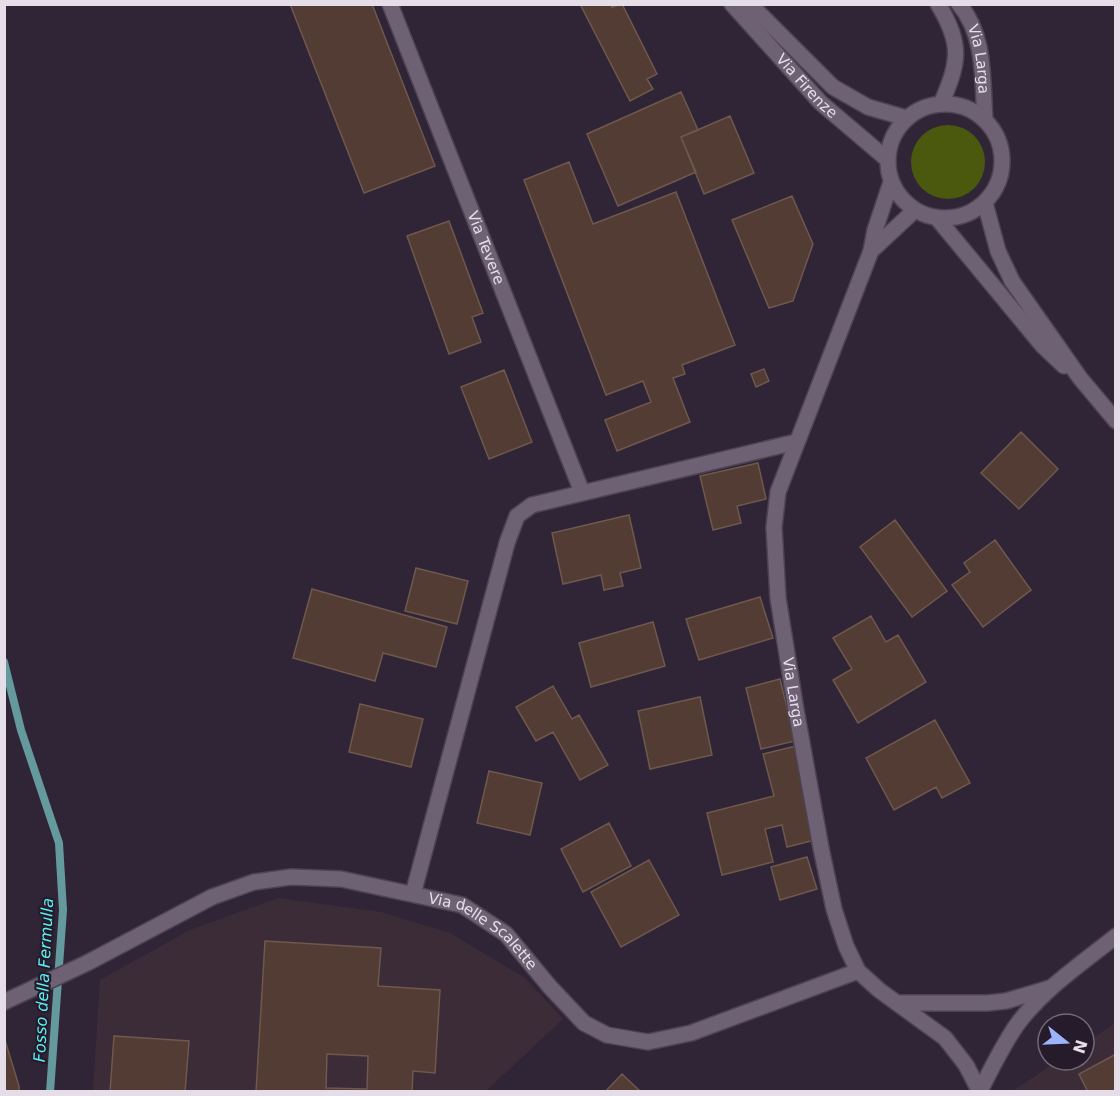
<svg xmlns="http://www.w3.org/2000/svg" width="1120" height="1096" viewBox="0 0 1120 1096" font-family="'DejaVu Sans',sans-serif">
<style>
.industrial{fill:#3b2c38}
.green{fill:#4a590d}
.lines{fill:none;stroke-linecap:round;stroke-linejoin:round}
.stream{stroke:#64999d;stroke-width:8}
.building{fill:#523c33;stroke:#6f584e;stroke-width:1.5;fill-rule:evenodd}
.minor-casing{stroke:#4d4352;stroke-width:18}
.minor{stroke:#6e6174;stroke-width:15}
.labels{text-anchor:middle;stroke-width:4.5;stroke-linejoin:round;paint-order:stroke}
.street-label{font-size:15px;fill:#e5dee9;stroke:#261b2b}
.water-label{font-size:16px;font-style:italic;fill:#5cf0f2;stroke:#261b2b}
</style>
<rect width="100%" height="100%" fill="#302536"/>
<path class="industrial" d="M278,898L381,912L450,933L525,978L563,1019L486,1091L93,1092L100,980L190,930Z
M1115,1023V1091L1011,1092L1059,1060H1084V1044Z"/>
<path class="green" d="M911 162a37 37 0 1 1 74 0a37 37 0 1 1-74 0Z"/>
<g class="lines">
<path class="stream" d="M4,662L21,730L59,843L63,910L50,1092"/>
</g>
<path class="building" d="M290,4H372L435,166L364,193Z
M580,4H611L612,7L622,4L657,74L647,79L653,89L630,101Z
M681,92L698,130L681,137L696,172L618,206L587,134Z
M730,116L754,173L704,194L681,137Z
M569,162L593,224L676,192L735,345L682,365L685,374L673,378L690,422L617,451L605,420L651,402L643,381L606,395L524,180Z
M792,196L813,244L793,301L769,308L732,220Z
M449,221L483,313L472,317L481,342L449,354L407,236Z
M764,369L769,381L756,387L751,374Z
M504,370L532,442L489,459L461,387Z
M1021,432L1058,469L1019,509L981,473Z
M758,463L766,499L737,506L741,523L713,530L700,476Z
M629,515L641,568L620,573L623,586L604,590L601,575L563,584L552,533Z
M895,520L947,591L912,617L860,547Z
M995,540L1031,590L983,627L952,585L970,572L964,563Z
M416,568L468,581L457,624L405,611Z
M312,589L447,627L436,667L383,653L375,681L293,658Z
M760,597L773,638L699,660L686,619Z
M871,616L886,642L898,635L926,682L858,723L833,680L852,669L833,638Z
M653,622L665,666L591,687L579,643Z
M780,679L795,741L761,749L746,688Z
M553,686L572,719L579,715L608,765L580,780L553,732L536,741L516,707Z
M700,697L712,755L650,769L638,711Z
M360,704L423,719L411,767L349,752Z
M935,720L970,783L942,798L936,787L894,810L866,758Z
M796,746L819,839L787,847L782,825L765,829L773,862L722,875L707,813L774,796L763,754Z
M489,771L542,783L530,835L477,823Z
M609,823L631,866L583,892L561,849Z
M807,857L817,889L780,900L771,867Z
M649,860L679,915L621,947L591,892Z
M265,941L381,948L378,986L440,990L435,1073L413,1071L412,1092H256ZM327,1054L368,1056L367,1089L326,1088Z
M114,1036L189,1041L185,1092H110Z
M4,1037L19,1086V1092H4Z
M1116,1054V1092H1088L1079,1074Z
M622,1074L641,1092H605Z"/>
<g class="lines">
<defs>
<g id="minor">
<path id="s1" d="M390,4L582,492"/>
<path id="s2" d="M732,4L821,103L888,160"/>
<path d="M750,4L833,87L868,107L906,118"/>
<path d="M938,4C963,45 959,62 941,104"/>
<path id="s3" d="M959,4C986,36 982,80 985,119"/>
<circle cx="945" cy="161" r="57"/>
<path id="s4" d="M891,182L875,230L871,251L778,492L774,527L778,598L796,710L821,848L834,909L846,946L858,971L879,990L945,1038L966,1065L980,1092"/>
<path d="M985,203L998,251L1012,281L1080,378L1116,421"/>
<path d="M937,218L1042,345L1064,366"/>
<path d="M871,251L915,210"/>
<path d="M413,894L507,543L517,516L532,505L796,442"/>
<path id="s5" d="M4,1002L87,963L212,897L254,882L291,877L341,879L462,905L506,934L550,987L584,1023L607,1035L648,1042L691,1033L858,971"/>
<path d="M897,1003H987L1006,1001L1050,988"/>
<path d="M980,1091C991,1069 1002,1047 1016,1026C1042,990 1081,964 1116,936"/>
</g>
</defs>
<use href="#minor" class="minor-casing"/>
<use href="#minor" class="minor"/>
</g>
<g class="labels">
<g class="street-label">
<text dy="5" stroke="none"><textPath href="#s3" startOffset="60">Via Larga</textPath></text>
<text dy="5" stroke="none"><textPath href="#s2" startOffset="111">Via Firenze</textPath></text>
<text dy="5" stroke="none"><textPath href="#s1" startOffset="262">Via Tevere</textPath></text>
<text dy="5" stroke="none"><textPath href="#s4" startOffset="532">Via Larga</textPath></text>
<text dy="5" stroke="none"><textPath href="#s5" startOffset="520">Via delle Scalette</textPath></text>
</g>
<g class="water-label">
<text transform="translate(43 980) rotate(-87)" y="6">Fosso della Fermulla</text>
</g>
</g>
<rect width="1120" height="1096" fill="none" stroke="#e5dee9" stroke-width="12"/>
<g transform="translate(1066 1042) rotate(108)"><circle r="28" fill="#261b2b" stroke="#726977" stroke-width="1.5"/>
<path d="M0-4.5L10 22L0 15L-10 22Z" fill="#9db4fd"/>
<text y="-9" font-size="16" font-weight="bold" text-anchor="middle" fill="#e5dee9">N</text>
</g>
</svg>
